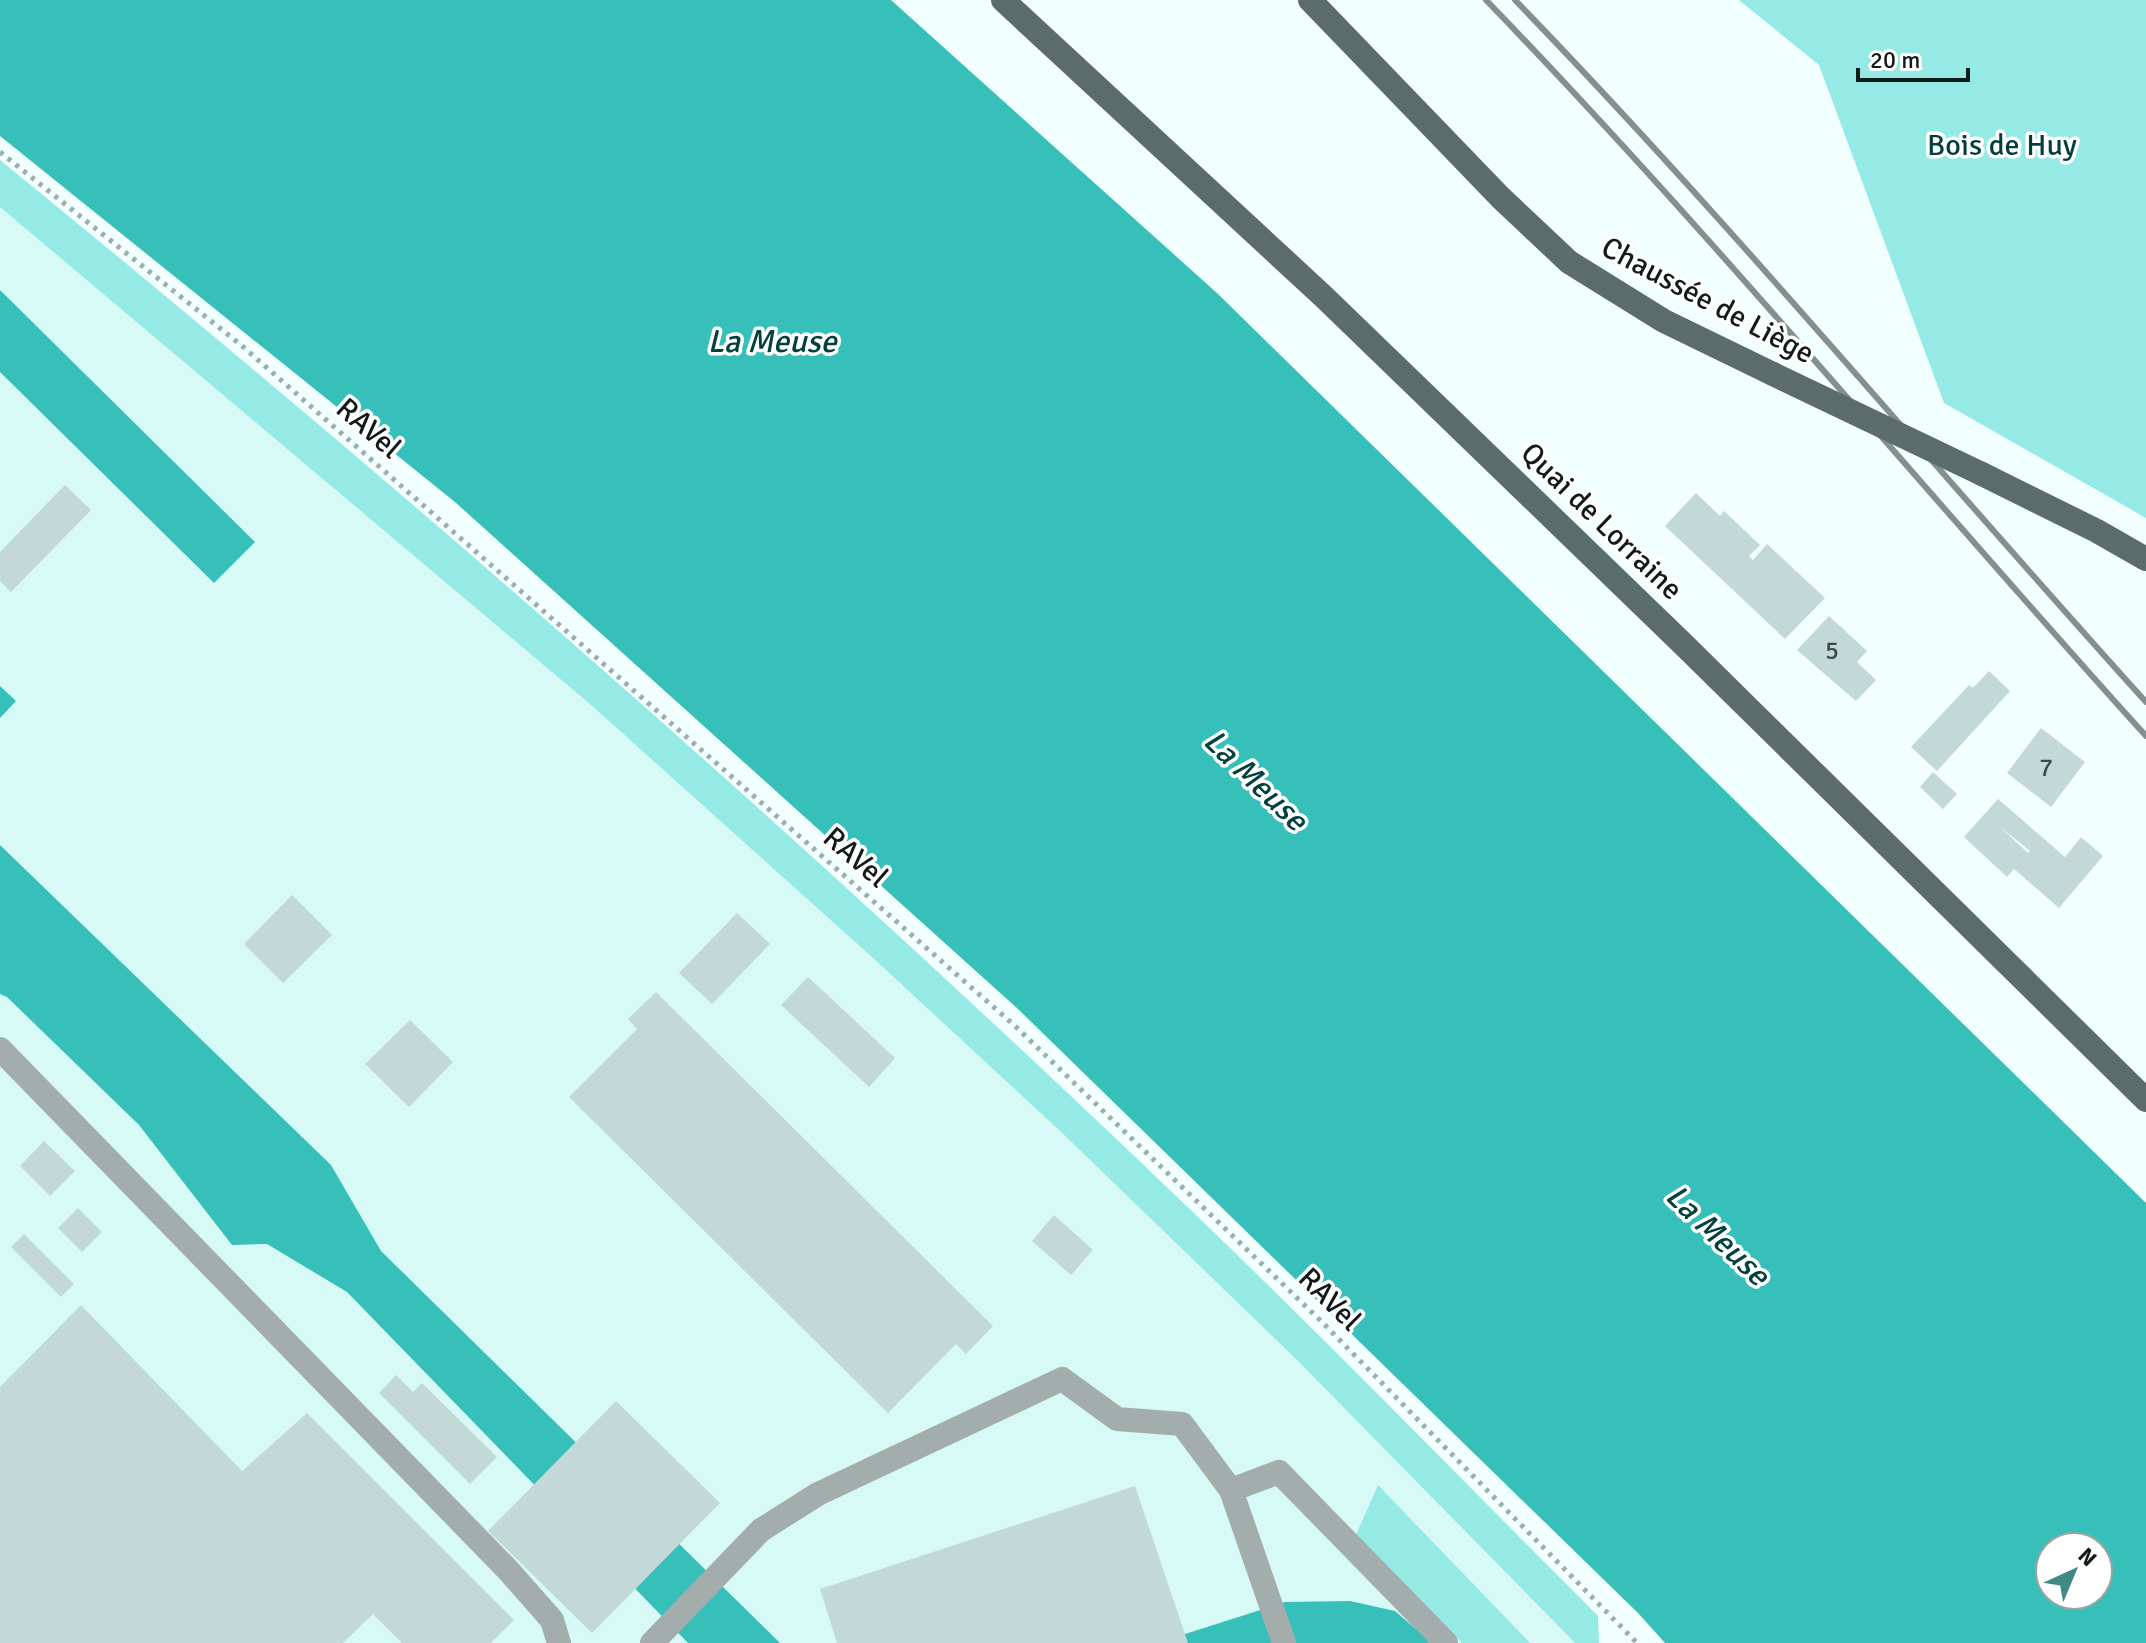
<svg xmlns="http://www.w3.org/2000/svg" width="2146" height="1643" viewBox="0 0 2146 1643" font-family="Signika,sans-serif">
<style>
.built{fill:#d8faf7}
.green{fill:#96eae5}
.water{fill:#37c0ba;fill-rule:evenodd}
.building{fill:#c2d9d7;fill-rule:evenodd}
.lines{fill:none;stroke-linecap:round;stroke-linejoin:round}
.path{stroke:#a1adad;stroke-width:5;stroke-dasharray:4 6;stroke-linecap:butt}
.minor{stroke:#a3adac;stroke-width:24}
.major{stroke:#5b6d6b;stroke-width:24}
.rail{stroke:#848f8e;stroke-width:6}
.major-bridge{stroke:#5b6d6b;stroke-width:24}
.labels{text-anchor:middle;stroke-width:7;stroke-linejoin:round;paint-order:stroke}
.number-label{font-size:26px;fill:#3e4a49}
.park-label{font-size:30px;fill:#003f3d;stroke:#fff}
.street-label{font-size:30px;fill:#121a1a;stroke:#fff}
.water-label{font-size:32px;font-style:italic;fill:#01413e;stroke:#fff}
</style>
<rect width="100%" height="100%" fill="#f1fffe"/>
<path class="built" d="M0,207L591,705L873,958L1060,1131L1298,1361L1575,1643H0Z"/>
<path class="green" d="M1739,0H2146V518L1944,403L1819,65Z
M0,160C424,505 836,867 1229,1247C1354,1368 1475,1493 1598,1616L1599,1643H1575L1298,1361L1060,1131L873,958L591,705L0,207Z
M1378,1485L1530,1643H1462L1356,1535Z"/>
<path class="water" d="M0,0H891L1218,294L2146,1203V1643H1665L1638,1613L1019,1010L455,502L0,136ZM2050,1547H2098V1595H2050Z
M0,290L255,542L214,583L0,372Z
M0,686L16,701L0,718Z
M0,845L331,1165L381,1251L780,1643H688L347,1292L267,1244L232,1245L139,1125L7,997L0,994Z
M1350,1601L1395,1611L1432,1643H1148L1185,1634L1285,1602Z"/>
<path class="building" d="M65,485L91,510L11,592L0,581V552Z
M1696,493L1720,516L1724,511L1760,545L1749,556L1753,560L1767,544L1825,598L1785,639L1665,526Z
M1829,616L1867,651L1857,662L1876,680L1856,701L1797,650Z
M1989,671L2010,691L1937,771L1911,747L1969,685L1973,688Z
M2041,728L2085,762L2051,807L2007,773Z
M1933,772L1957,794L1943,809L1920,787Z
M1998,799L2065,857L2081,837L2103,856L2059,908L2014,869L2007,877L1964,837ZM2000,827L2030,851L2028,853Z
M292,895L332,935L283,983L244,944Z
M737,913L770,944L712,1004L679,973Z
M808,977L895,1058L869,1087L781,1005Z
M656,992L993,1326L966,1354L956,1344L888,1413L569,1097L637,1029L628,1019Z
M410,1020L453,1062L409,1107L365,1064Z
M44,1141L75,1171L50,1196L20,1166Z
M78,1208L102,1232L82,1252L58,1228Z
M1054,1215L1093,1250L1071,1275L1032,1241Z
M24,1234L74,1284L61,1297L11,1247Z
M81,1305L242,1471L307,1413L514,1620L491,1643H402L373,1614L343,1643H0V1387Z
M396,1375L413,1392L422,1383L497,1457L470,1484L379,1393Z
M616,1401L720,1503L592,1633L488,1531Z
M1135,1486L1188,1643H837L820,1589Z"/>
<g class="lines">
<path class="path" d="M0,152L241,345L1014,1025L1322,1322L1637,1643"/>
<path class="minor" d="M0,1049L507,1569L552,1620L559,1643
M1231,1490L1279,1472L1446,1643
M652,1643L761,1530L818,1494L1062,1379L1117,1419L1182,1424L1231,1490L1284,1643"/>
<path class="major" d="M1003,0L1324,297L1682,643L2146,1100
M1310,0L1501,198L1569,262L1664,321L1773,374
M1982,474L2097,531L2146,559"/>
<path class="rail" d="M1486,0C1715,237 1925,492 2146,736
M1515,0C1734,226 1935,469 2146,702"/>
<path class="major-bridge" d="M1773,374L1982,474"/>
</g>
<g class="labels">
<g class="number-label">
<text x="1832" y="659">5</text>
<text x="2046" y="776">7</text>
</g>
<g class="park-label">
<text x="2002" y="155">Bois de Huy</text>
</g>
<g class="street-label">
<text transform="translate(1708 300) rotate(28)" y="10">Chaussée de Liège</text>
<text transform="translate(369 428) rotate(41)" y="10">RAVel</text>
<text transform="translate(1602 521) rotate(44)" y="10">Quai de Lorraine</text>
<text transform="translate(856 857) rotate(41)" y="10">RAVel</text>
<text transform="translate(1330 1299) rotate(45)" y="10">RAVel</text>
</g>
<g class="water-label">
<text x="772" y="352">La Meuse</text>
<text transform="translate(1256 780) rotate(44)" y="11">La Meuse</text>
<text transform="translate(1718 1235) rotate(44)" y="11">La Meuse</text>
</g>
</g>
<g transform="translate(2074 1571) rotate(44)"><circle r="38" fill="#ffffff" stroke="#a0a3a3" stroke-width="2"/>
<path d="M0-6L14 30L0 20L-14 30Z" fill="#418985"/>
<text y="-12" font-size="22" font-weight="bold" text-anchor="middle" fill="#121a1a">N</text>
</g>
<path d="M1858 68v12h110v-12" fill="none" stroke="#121a1a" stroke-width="4"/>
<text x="1870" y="68" font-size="24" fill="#121a1a" stroke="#ffffff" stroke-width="6" paint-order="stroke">20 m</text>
</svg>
